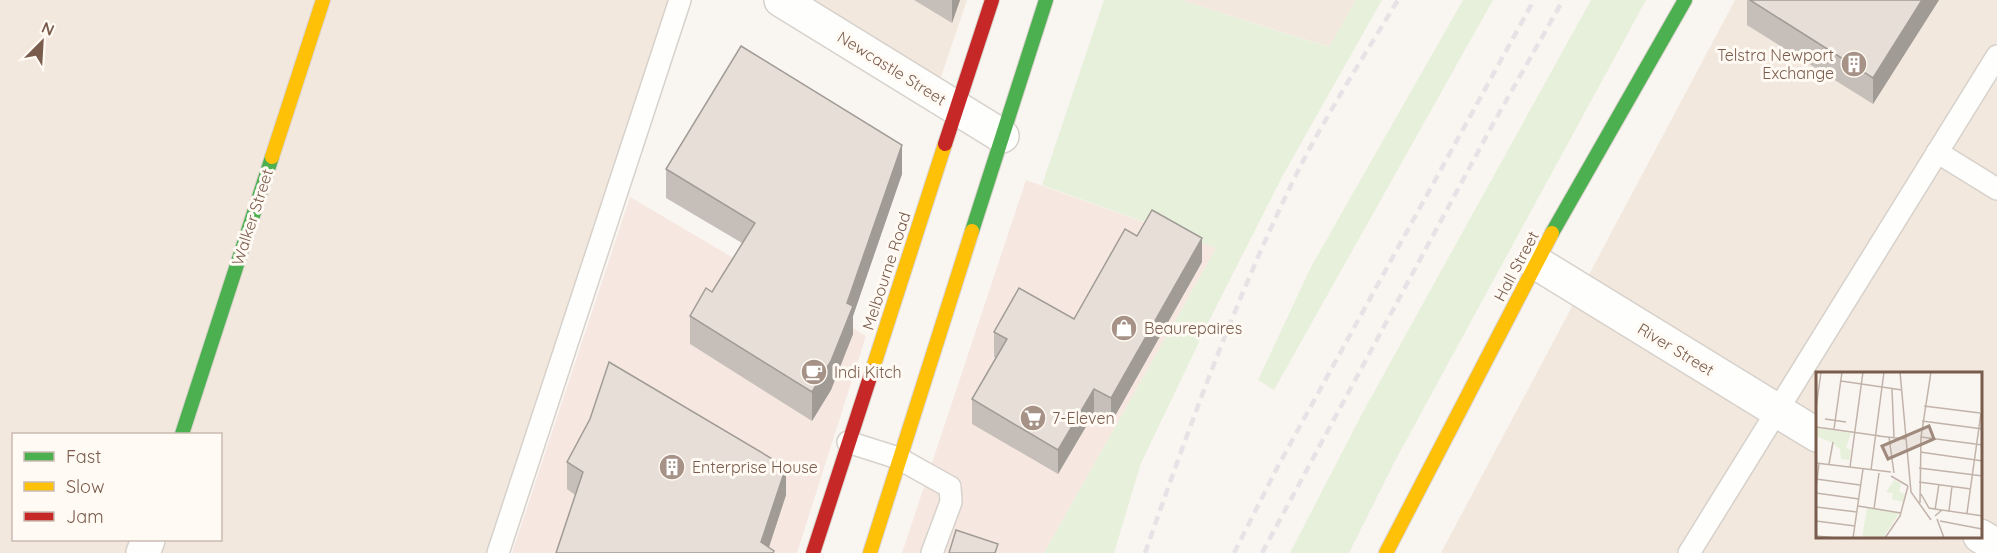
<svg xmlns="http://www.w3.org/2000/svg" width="1997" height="553" viewBox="0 0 1997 553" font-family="Quicksand,sans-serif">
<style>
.residential{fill:#f2e8de;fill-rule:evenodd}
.commercial{fill:#f6e8e1}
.green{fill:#e7f0db}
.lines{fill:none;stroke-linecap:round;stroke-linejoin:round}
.lane-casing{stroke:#d7d1cb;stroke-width:24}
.street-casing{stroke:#d7d1cb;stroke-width:36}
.fast-casing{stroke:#d9d2cb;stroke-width:16}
.slow-casing{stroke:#d9d2cb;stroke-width:16}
.jam-casing{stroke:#d9d2cb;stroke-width:16}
.lane{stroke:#fefefd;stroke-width:21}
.street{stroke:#fefefd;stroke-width:33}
.fast{stroke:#4caf50;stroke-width:14}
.slow{stroke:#ffc107;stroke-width:14}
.jam{stroke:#c62828;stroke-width:14}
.rail{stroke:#e6e3e7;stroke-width:4.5;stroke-dasharray:9 6;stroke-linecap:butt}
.wall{fill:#c6bfb9}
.shaded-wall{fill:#a19b96}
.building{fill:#e6ded7;stroke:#a19b96;stroke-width:1.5}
.labels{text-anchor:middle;stroke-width:6;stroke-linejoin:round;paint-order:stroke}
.poi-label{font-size:16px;fill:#7a5c4d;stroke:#fffaf3;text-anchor:start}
.street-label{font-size:16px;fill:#7a5c4d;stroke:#fffaf3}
.inset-road{fill:none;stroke:#c2b3aa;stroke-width:1.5}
.view{fill:#9f8a7d;fill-opacity:0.15;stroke:#9f8a7d;stroke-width:3}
.inset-edge{fill:none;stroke:#7a5c4d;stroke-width:3}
</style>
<rect width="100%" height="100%" fill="#f9f5f0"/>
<path class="residential" d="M0,0H676L491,553H0ZM14,434H220V540H14Z
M811,0H967L940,80Z
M1180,0H1356L1330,47Z
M1735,0H1997V553H1441ZM1817,373H1980V536H1817Z"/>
<path class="commercial" d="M1026,180L1216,248L1044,553H902Z
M630,197L866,336L797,553H512Z"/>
<path class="green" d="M1104,0H1180L1329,47L1356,0H1382L1283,175L1213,313L1141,463L1114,553H1044L1216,248L1042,185Z
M1463,0H1493L1274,390L1258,380L1311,267Z
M1591,0H1646L1395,461L1349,553H1290L1363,412Z"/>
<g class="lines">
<defs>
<path id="lane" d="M1937,152L1997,189
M848,442L898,458L950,487L951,502L932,553
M498,553L680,0
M1689,553L1997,56"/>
<path id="street" d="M781,0L1002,136
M1535,262L1817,435
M1980,536L1997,546
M143,553L148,540"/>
<path id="fast" d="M972,231L1046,0
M1552,233L1685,0
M182,434L272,157"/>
<path id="slow" d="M272,157L323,0
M872,371L945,144
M870,553L972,231
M1386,553L1552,233"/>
<path id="jam" d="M945,144L992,0
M813,553L872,371"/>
</defs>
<use href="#lane" class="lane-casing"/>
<use href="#street" class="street-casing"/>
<use href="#fast" class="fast-casing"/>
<use href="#slow" class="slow-casing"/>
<use href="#jam" class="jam-casing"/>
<use href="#lane" class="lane"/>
<use href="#street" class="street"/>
<use href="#fast" class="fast"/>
<use href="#slow" class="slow"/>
<use href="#jam" class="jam"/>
<path class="rail" d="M1145,553C1191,422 1239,289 1301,165C1330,109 1365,54 1398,0
M1234,553L1277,468L1534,0
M1262,553L1493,124L1563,0"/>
</g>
<path class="wall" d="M914,0H960L952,23Z
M1747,0H1939L1873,104L1747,25Z
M666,169L902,174L853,316V334L831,390L812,421L690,344V316L712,292L742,243L666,198Z
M1137,236L1202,262L1111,423L1094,413L1058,474L972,424V399L996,358L994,357V332L1074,319Z
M567,462L786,495L769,547L774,553L575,495L567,489Z"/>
<path class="shaded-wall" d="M952,0H960L952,23Z
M1922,0H1939L1873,104V78Z
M902,145V174L853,316V334L831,390L812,421V392L847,303Z
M1202,238V262L1111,423V398Z
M1094,389V413L1058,474V450Z
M786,467V495L767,553L761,542Z"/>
<path class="building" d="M1750,0H1922L1873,78Z
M741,46L902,145L847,303L853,306L831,361L812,392L690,316L706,288L712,292L755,223L666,169Z
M1152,210L1202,238L1111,398L1094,389L1058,450L972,399L1007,339L994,332L1019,288L1074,319L1125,229L1137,236Z
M609,362L786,467L761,542L774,551L773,553H556L583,472L567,462L590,419Z
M956,530L998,544L995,553H949Z"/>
<defs>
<symbol id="building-disc" viewBox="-11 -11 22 22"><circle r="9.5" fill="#a69286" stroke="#fffaf3"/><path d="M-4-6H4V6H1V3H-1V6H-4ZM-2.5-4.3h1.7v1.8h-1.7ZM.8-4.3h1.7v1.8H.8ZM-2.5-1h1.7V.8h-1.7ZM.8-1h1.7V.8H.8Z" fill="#fff"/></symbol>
<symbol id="shop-disc" viewBox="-11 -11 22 22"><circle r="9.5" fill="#a69286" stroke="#fffaf3"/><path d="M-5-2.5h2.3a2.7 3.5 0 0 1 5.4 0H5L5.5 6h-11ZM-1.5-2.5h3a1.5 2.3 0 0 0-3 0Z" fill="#fff"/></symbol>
<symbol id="cafe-disc" viewBox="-11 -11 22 22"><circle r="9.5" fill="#a69286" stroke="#fffaf3"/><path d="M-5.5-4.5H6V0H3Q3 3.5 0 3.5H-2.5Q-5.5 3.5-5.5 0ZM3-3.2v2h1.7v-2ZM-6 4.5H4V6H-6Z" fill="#fff"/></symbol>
<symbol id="supermarket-disc" viewBox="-11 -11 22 22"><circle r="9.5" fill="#a69286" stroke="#fffaf3"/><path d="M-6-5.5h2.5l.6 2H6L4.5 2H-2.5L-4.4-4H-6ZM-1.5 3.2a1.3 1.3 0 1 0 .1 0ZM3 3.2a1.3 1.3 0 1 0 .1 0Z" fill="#fff"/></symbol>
</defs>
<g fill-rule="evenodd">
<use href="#building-disc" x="1839" y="49" width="30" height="30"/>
<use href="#shop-disc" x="1109" y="313" width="30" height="30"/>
<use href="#cafe-disc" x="799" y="357" width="30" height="30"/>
<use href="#supermarket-disc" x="1018" y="403" width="30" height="30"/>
<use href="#building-disc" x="657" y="452" width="30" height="30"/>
</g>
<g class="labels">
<g class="poi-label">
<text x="1834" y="61" text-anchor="end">Telstra Newport<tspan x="1834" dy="18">Exchange</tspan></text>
<text x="1144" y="334">Beaurepaires</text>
<text x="834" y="378">Indi Kitch</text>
<text x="1052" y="424">7-Eleven</text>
<text x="692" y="473">Enterprise House</text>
</g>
<g class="street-label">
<text transform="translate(892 68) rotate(32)" y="6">Newcastle Street</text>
<text transform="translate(252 217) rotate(-72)" y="6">Walker Street</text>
<text transform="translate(1516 266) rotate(-62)" y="6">Hall Street</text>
<text transform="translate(886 271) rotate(-72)" y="6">Melbourne Road</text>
<text transform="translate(1676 349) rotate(31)" y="6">River Street</text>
</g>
</g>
<g transform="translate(1816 372)">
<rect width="166" height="166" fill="#f9f5f0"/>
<path d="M0,56L35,61L30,75L35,79L33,88L25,87L24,77L15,70L0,64ZM78,108L85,112L83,120L89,122L87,130L76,127L77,121L70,120ZM51,136L83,141L67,166H46Z" fill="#e7f0db"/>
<path class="inset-road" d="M84,0L95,120L115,148M25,9L66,15M66,15L86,18M76,17L78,66M108,34L164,41M0,36L5,0M9,47L30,50M106,49L167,57M0,55L64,64M18,57L26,0M62,64L90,67M73,65L78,101M105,65L167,73M104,80L167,89M0,91L75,100M13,92L17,70M34,95L47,0M103,96L167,104M55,98L68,0M75,104L92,114M0,107L44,113M103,110L155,117M0,116L3,91M0,121L43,127M105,122L113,136L125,138M104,131L105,65L115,0M42,134L85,141M0,135L41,140M58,137L63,101M119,138L123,112M133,139L136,114M151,141L165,41M119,144L126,138L167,144M121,147L128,166M0,149L39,154M124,149L166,157M0,164L21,166M37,166L47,97M69,166L84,144L92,114"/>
<path class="view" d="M113,54L118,67L72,87L66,74Z"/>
<rect width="166" height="166" class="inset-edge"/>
</g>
<rect x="12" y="433" width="210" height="108" fill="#fffaf3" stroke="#cabbb1" stroke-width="1.5"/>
<rect x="24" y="452" width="30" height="9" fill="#4caf50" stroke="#cabbb1" stroke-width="1.5"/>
<text x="66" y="463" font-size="18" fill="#7a5c4d">Fast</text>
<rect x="24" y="482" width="30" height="9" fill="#ffc107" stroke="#cabbb1" stroke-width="1.5"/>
<text x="66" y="493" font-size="18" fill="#7a5c4d">Slow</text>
<rect x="24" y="512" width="30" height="9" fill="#c62828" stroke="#cabbb1" stroke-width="1.5"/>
<text x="66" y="523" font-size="18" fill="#7a5c4d">Jam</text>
<g transform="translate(42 42) rotate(24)" stroke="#fffaf3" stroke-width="4.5" paint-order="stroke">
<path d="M0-4.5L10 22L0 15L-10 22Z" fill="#7a5c4d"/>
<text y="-9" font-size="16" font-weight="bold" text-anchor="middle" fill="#7a5c4d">N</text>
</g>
</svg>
